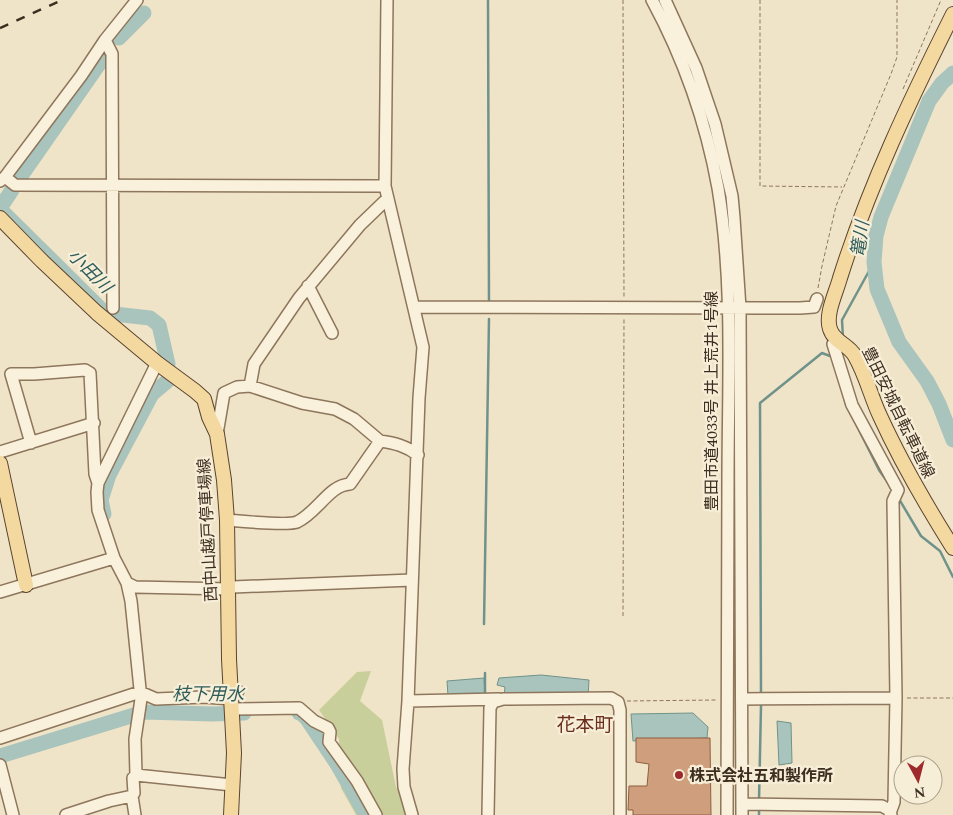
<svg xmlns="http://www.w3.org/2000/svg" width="953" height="815" viewBox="0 0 953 815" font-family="Spectral,'Noto Sans JP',serif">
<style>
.green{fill:#c9cf9b}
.water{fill:#a9c4bc;stroke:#6f938a}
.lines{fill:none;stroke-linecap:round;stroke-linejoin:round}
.stream{stroke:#6f938a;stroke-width:2.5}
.river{stroke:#a9c4bc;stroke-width:15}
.building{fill:#cf9f7d;stroke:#8d5f41}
.minor-casing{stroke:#8d765c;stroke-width:14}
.major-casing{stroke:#5b4430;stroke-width:16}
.path{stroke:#8d765c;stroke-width:1;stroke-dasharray:4 2.5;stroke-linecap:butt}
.minor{stroke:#faf1dc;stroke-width:11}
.major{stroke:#f3d9a0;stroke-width:14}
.rail{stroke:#3d2e20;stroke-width:2.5;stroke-dasharray:9 9;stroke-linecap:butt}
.poi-dot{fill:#9e2a2b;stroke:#f7eed8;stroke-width:2}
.labels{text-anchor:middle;stroke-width:4.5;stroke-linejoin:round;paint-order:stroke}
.street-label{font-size:16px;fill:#3d2e20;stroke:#f7eed8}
.poi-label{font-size:16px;font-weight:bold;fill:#3d2e20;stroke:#f7eed8;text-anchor:start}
.water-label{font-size:18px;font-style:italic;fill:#2f5d5a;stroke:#f7eed8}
.quarter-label{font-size:19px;fill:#6b2e1e;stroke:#f7eed8}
</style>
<rect width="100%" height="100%" fill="#f0e4c8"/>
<path class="green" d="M371,671L360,701L382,720L396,787L411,815H356L341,788L339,739L319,710L357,672Z"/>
<path class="water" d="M541,675L589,680L588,697L504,696L505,687L497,685L499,678Z
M484,678L485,695L463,694L448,696L447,681Z
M693,713L708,727L707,738L633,741L631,714Z
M777,721L791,723L792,763L779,765Z"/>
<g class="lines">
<path class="stream" d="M488,0L489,304
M843,338L842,320L874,262
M843,393L846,405
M850,412L879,470L889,484
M899,499L921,536L940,551L953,577
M484,624L489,319
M485,694V673
M761,694L760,403L822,353L830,356
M759,801L761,706
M759,815V807"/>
<path class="river" d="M119,38L144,13
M953,73L942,83L929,101L881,217L876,236L874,262L877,289L899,342L927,381L939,404L953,440
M19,179L106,54
M0,208L12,190
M0,209L105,313L150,318L159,325L168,364
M104,514L101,500L109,475L152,394L171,378
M299,713L302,714L307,719L337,764L366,815
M0,756L144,712L212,714L244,713"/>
</g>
<path class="building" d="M636,738H710L711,815H633V810H628L629,786H647L649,764L636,762Z"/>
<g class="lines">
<defs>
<path id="minor" d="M387,0L385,186L423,347L419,398L408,701L403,769L404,787L412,815
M652,0C684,59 706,122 718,188C734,285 728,384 728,482C727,593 727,704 727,815
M665,0L696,68L715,124L732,196L734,218L740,308L742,815
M105,40L112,54L113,308
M5,177L15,185L385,186
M0,181L5,177L81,76L105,40L137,0
M308,286L332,333
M415,307L800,308L814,307L817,299
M833,344L852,405L898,490L893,501L896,698L894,802L890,813
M250,386L302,403L335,409L354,419L380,441
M217,434L224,393L237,387L250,386L254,364L299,298L360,225L387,199
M31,443L11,374H34L85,370L90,373L95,474L98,483
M0,452L94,423
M227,520C239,521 288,526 297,522C318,512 329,485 350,484L380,441C395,443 406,446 418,455
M127,583L135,587L229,589L233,587L412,580
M0,592L114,558
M742,699L896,698
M408,701L499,699
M232,709L299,708L314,721L328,728L330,732L329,742L357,781L376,815
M0,738L140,692L156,699L204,697L232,699L238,691
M0,765L13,815
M136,775L232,785
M132,796L135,815
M742,804L882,806L889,810L891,815
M66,815L109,801L132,796L134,793L133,778L136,775L135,739L141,699L131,601L127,583L114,558L98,510L97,492L98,483L157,363
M488,815L490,708L493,702L503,699L611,698L618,702L620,710V815"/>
<path id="major" d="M953,14C910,100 869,186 840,278C836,293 825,314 830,329C834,342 849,345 855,356C866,375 871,397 880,416C901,462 926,505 953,548
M0,218L42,261L97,313L157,363L195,391L204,399L209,417L217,434L224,480L227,520L229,659L234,753L231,815
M0,463L26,585"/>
</defs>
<use href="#minor" class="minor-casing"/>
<use href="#major" class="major-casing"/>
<path class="path" d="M623,0L624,298
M760,0V186L842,187
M903,89L941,0
M818,288L822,266L836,206L891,74L897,57V0
M623,616L624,317
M907,698H953
M627,701L716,700"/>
<use href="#minor" class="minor"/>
<use href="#major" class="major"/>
<path class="rail" d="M0,28L62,0"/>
</g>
<circle class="poi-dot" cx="679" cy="775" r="5"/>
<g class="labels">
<g class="street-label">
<text transform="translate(711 401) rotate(-90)" y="6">豊田市道4033号 井上荒井1号線</text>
<text transform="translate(899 412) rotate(64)" y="6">豊田安城自転車道線</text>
<text transform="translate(207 530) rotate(-93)" y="6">西中山越戸停車場線</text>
</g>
<g class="poi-label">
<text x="689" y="781">株式会社五和製作所</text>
</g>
<g class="water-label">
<text transform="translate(860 239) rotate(-82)" y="6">篭川</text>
<text transform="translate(90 271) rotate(45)" y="6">小田川</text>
<text x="208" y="700">枝下用水</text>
</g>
<g class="quarter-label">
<text x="585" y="731">花本町</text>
</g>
</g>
<g transform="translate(918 780) rotate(173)"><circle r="24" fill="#f7eed8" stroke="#ada18e"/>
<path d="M0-4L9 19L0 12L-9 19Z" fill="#9e2a2b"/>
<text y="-8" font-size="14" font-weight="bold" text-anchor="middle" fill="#3d2e20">N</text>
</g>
</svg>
